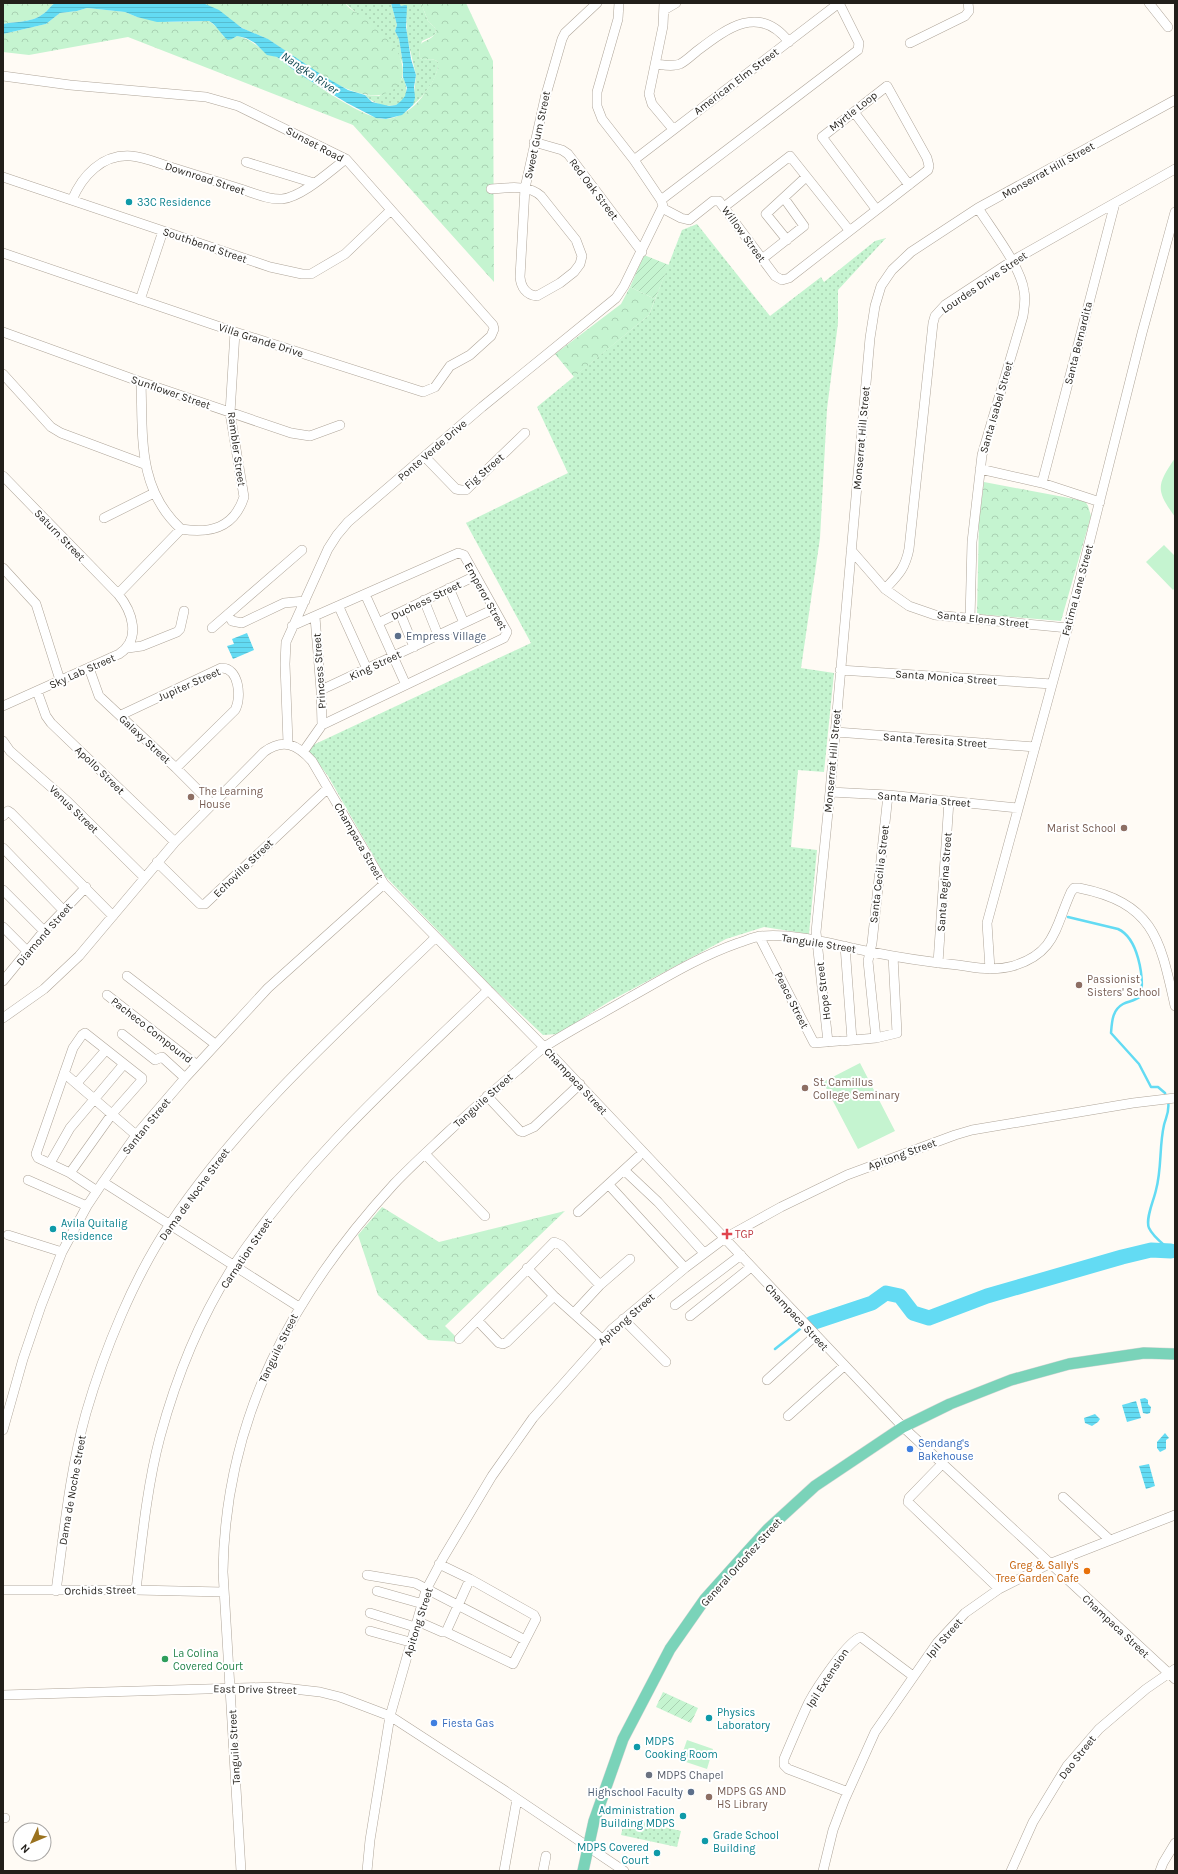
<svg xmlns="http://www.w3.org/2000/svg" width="1178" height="1874" viewBox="0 0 1178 1874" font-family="Karla,sans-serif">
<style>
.grass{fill:url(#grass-dots)}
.forest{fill:url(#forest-crowns)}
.garden{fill:url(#garden-furrows)}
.pitch{fill:#c5f4d0}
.water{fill:url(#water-rules)}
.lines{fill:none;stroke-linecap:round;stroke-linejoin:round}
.stream{stroke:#63dbf3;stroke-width:2.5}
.river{stroke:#63dbf3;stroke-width:15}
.minor-casing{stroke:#afa599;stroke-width:10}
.major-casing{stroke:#d7d7d6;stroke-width:12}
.minor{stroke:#fff;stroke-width:9}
.major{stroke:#7ad3b9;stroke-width:11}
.culture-dot{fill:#0f9aa8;stroke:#fff;stroke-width:1.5}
.service-dot{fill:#5c6f8a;stroke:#fff;stroke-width:1.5}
.education-dot{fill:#8d6e63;stroke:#fff;stroke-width:1.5}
.health-dot{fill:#e0444e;stroke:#fff;stroke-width:1.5}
.shop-dot{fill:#3f7fe0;stroke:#fff;stroke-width:1.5}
.food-dot{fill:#e8710a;stroke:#fff;stroke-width:1.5}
.leisure-dot{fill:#2e9e5b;stroke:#fff;stroke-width:1.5}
.worship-dot{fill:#6b7280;stroke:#fff;stroke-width:1.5}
.labels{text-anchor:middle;stroke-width:4;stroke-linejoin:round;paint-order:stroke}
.street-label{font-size:11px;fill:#221f1a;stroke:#fff}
.culture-label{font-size:11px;fill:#0d838f;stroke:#fff;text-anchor:start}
.service-label{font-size:11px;fill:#4e5e75;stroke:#fff;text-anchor:start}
.education-label{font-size:11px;fill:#785e54;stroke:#fff;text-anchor:start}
.health-label{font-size:11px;fill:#be3a42;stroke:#fff;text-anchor:start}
.shop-label{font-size:11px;fill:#366cbe;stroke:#fff;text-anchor:start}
.food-label{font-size:11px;fill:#c56008;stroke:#fff;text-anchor:end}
.leisure-label{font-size:11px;fill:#27864d;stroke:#fff;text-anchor:start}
.worship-label{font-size:11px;fill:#5b616d;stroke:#fff;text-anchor:start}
.water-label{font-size:12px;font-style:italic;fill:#0f4650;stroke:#fff}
</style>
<defs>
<pattern id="grass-dots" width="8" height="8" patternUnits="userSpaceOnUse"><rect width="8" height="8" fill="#c5f4d0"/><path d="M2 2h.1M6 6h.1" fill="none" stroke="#a9d1b2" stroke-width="1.8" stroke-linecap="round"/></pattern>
<pattern id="forest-crowns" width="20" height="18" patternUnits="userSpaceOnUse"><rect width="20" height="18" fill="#c5f4d0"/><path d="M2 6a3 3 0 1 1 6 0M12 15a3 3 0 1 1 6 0" fill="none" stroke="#a9d1b2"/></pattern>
<pattern id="garden-furrows" width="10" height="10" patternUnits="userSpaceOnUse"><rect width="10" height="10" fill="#c5f4d0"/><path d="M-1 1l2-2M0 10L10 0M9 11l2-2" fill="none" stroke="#a9d1b2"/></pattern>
<pattern id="water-rules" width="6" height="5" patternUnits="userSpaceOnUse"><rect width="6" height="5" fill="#63dbf3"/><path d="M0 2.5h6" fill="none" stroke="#56bcd0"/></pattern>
</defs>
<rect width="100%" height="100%" fill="#fffbf5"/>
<path class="grass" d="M345,3H391L397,25L395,31L399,39L403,64L398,54L384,37Z
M399,3H421L428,21L435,28L436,33L433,36L422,41L419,51L420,58C426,61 433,57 438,62C439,77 425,95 413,105L416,75L407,37L406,8L399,5Z
M403,77C417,108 383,114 365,95L379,96L399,83Z
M697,224L770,316L821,277L824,282L875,241L886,238L838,290V323L827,409L820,538L801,668L834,673L824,772L798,770L791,847L817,850L809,934L764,927L726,939L610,1001L558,1034L543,1035L492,987L385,876L328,776L309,751L313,745L531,643L466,523L568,473L537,407L649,315L682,230Z
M625,1818L681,1831L677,1847L621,1835Z"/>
<path class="forest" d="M3,3H55C50,6 48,11 43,14C31,23 17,21 3,24Z
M203,3H345C348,8 354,11 359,14C372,25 391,39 399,55C403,64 405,76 399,84C369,121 297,57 269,40C260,34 250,33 241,27C228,18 217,10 203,3Z
M421,3H466L493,61L494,282L353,125L128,37L29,55L3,52V34L46,24L60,13L77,11L87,8L125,12L137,17L170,22L209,21L219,29L223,36L232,39L237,36C256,40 259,52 277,57C296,71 364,121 386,119C400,118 414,108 422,97C429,87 439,74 438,62C433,57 426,61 420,58C416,37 427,45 436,33L435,28L428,21Z
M630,287L655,299L649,315L574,377L555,354L621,304Z
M984,482L1085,501L1088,506L1091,516L1061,621L977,614L979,520Z
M382,1207L439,1242L565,1211L445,1326L461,1342L428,1340L378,1295L358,1235Z"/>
<path class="garden" d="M644,255L669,265L655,299L630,287Z
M663,1692L698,1708L691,1723L656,1707Z"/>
<path class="pitch" d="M1175,458V517C1156,490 1156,486 1175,458Z
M1164,545L1175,556V588L1173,590L1146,562Z
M860,1063L895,1131L858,1149L823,1082Z
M687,1740L713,1749L707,1769L680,1760Z"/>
<path class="water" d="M55,3H203L219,10L242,28L268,39L325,77L348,90L365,95L372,102L389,106L396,105L401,101L405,96L407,88L403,77V64L399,39L395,31L397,25L391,3H399L401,6L405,5L407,6L406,27L411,59L416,75L414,87L415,98L413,105L402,115L386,119L376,118L347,103L299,74L277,57L267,55L255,43L246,38L237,36L232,39L228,40C220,34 218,26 209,21L157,22L137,17L125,12L87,8L77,11L60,13L46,24L3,34V24C17,21 31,23 43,14C48,11 50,6 55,3Z
M247,633L254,650L233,659L227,646L234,644L232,639Z
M1145,1398L1148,1400V1404L1151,1407L1150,1413L1147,1414L1143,1413L1140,1399Z
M1136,1401L1141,1418L1127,1422L1122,1405Z
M1095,1414L1100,1419L1098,1422L1092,1426L1085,1423L1084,1418Z
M1165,1433L1169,1438L1166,1440V1449L1160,1452L1157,1448V1442Z
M1149,1464L1155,1486L1146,1489L1139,1466Z"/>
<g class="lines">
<path class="stream" d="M1068,917L1118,929C1138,938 1144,976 1141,996C1135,1001 1129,1001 1123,1004C1112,1010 1112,1022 1111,1033L1139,1064L1151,1087H1158L1165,1093L1166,1097
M1168,1101C1170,1111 1166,1117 1164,1125C1159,1147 1162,1168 1156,1190C1154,1200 1145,1219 1149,1228C1154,1239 1167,1246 1175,1255
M775,1349L800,1329"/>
<path class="river" d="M812,1323L872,1303L886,1293L900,1296L913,1313L929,1318L987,1296L1122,1257L1151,1250L1171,1251"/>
<defs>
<path id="minor" d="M664,3L663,26L649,94L652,104L673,129
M1149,3L1168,27
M664,10L676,3
M910,43L965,16L969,11L968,3
M656,64C664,65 673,67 680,64C686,61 692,55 697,51C726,29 759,3 789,42
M3,76L70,85L206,97L238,106L346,159L493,325L494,329L491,336L470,355L450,366L435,387L423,392L235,332L3,253
M854,112L909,185
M534,142L562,150L568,154L642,252
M634,160L839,3
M246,162L314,183
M3,177L270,267L302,274H311L345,254L391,210
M491,189C507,188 528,184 541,196L576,240L582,256L580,264L574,272L560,283L537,296C526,295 521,287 520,277L525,188L545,98L562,39L565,33L597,3
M72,200C82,176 102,154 131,156C146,157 162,165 177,169C200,176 222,183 244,190C256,194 270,200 282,199C302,197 330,171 346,159
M661,200L858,50L859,43L839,3
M724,207L790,156L849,230
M662,208L681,218L689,220L713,201H719L775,276L782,280L789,278L928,170L929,166L927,158L887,86L822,137L876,209
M787,240L766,214L806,177
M762,259L804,226L784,198
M140,300L163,231
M3,332L141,382L291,433L310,436L340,425
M3,374L51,427L61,433L144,464
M141,382C143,436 137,489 181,529C210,534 234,528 244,497L230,413L235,332
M425,457L456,489L461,490H466L525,433
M980,469L1042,483L1100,502
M3,476L118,594C132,611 142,639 119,654L3,706
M1042,483L1115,203
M104,518L154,493
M851,550L885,589L909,606L935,615L1068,628
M3,568L36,604L60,680
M449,588L464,623
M885,589C898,575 905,569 909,549L933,323L935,316L945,305L1012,261L1175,169
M118,594L181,529
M365,594L406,685
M424,600L438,635
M339,607L367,669
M400,613L414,647
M228,614L232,621L242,623L284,603L305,601
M315,617L321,690L322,725
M970,619L972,542L982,455L1023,316C1024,308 1026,300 1024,291C1021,267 992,230 978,208
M378,623L475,576
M292,626L458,553L464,555L507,632L504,638L322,725L303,752
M212,628L302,550
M128,648L142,646L177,632L180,629L184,611
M89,668L99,696L176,768L211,803
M840,670L1052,684
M321,690L494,609
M37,691L46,716L51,723L175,842
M121,715L221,668C239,667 242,698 235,710L176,768
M836,732L1035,747
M3,741L10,751L67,801L144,877
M288,743L285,664L286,642L328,549L337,535L348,522L482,407L616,298L624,286L663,206L661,200L634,160L602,119L597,106V92L618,19L619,3
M830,792L888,795L1018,808
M3,816L8,811L11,813L113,916
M3,848L64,911
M157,862L200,904H205L328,788
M3,890L44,931
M3,927L28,952
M759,936L814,1043L838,1041
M845,946L852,1040
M938,963L949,801
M990,969L987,923L1071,615L1142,333L1175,212
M127,976L215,1044
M3,981L44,931L86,887
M107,995L197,1065
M3,1018L44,989L79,956L175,842L264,752C283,738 297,744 312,761L384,884L544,1047L903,1427L1175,1679
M122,1034L155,1060L162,1057L185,1078
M876,1038L868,961L872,943L888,795
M842,1041L876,1038L897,1033L893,956
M828,1042L816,932L830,792L870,338L875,306L881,286L892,270L911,252L978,208L1175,100
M64,1073L136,1135
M77,1083L106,1050
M487,1096L520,1131L523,1132L534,1127L580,1084
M425,1154L485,1216
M50,1163L70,1128L124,1064
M624,1170L658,1202L704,1253
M70,1173L112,1114L142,1080V1078L85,1033L82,1035L73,1048L36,1154L38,1158L70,1173L97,1191
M28,1180L87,1206
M103,1182L299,1307
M609,1185L685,1268
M578,1212L638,1157
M8,1235L62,1252
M527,1268L554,1296L602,1339
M675,1305L741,1255
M574,1313L600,1285L630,1259
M690,1316L751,1267
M623,1319L666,1362
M478,1321L499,1343L503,1344L507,1342L554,1296
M459,1339L554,1242L561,1245L600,1285
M767,1380L815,1336
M788,1416L844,1366
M3,1430L23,1359L41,1306L62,1252L87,1206L103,1182L136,1135L185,1078L268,988L384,884
M942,1464L909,1498L908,1502L999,1589
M1063,1497L1110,1540
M367,1575L415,1583L525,1640
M3,1590H136L223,1592
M136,1590C142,1539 147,1486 160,1437C176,1378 201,1316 234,1265C304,1160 399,1076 488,990
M56,1591C64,1532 70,1470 86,1413C104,1351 134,1277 170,1224C243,1115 342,1028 436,937
M377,1591L423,1604
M370,1613L415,1627
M417,1621L442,1632H446L513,1664L536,1619L534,1615L470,1579L439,1564
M370,1631L410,1642
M446,1632L470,1579
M3,1695L276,1687L320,1692L340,1697L390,1716L504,1790L624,1871
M848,1792L788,1769L784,1765V1759C792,1740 800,1721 809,1702C816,1689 848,1640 861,1637L913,1676
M3,1818H5
M241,1871L223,1572C225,1418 292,1295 394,1184C411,1166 430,1149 448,1132C471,1111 494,1090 518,1070C527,1062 536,1053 546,1046C572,1029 600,1015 627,999C663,979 698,957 738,943C745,941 753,937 761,936C796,933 832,944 866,951C896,957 927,962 958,965C976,968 995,971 1013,966C1056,953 1055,927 1071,892L1074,888H1079C1154,903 1160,939 1175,1006
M367,1871L370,1840L390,1716L426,1590L443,1558L492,1476L533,1418L612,1329L685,1268L725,1238L781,1207L847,1175L955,1135L972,1130L1133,1103L1175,1098
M504,1871L517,1799
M543,1871L546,1856
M823,1871L833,1830L844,1801L875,1732L937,1643L965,1613L999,1589L1049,1564L1175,1515
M1011,1871L1033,1822L1067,1766L1099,1729L1146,1689L1175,1669
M1160,1871L1163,1863L1175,1843"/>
<path id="major" d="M583,1871L594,1821L623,1739L670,1649L705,1599L748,1551L768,1529L815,1486L903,1427L950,1404L1011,1380L1069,1364L1144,1353L1175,1354"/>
</defs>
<use href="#minor" class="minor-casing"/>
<use href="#major" class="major-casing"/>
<use href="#minor" class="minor"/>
<use href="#major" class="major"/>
</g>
<g class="culture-dot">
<circle cx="129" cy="202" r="4"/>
<circle cx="53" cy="1229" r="4"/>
<circle cx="709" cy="1718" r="4"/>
<circle cx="637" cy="1747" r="4"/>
<circle cx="683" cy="1816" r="4"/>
<circle cx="705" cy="1841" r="4"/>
<circle cx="657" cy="1853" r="4"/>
</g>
<g class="service-dot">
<circle cx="398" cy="636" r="4"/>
<circle cx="691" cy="1792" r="4"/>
</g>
<g class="education-dot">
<circle cx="191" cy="797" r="4"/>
<circle cx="1124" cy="828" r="4"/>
<circle cx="1079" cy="985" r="4"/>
<circle cx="805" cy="1088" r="4"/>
<circle cx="709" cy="1797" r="4"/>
</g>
<path class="health-dot" d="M725 1228h4v4h4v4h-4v4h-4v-4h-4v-4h4z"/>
<g class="shop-dot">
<circle cx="910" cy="1449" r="4"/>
<circle cx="434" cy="1723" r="4"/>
</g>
<circle class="food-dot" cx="1087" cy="1571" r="4"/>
<circle class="leisure-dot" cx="165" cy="1659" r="4"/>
<circle class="worship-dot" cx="649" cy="1775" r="4"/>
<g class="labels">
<g class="street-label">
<text transform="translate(736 81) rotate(-37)" y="4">American Elm Street</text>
<text transform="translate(853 111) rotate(-38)" y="4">Myrtle Loop</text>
<text transform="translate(537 135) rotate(-78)" y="4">Sweet Gum Street</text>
<text transform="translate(315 144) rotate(28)" y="4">Sunset Road</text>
<text transform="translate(1048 170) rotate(-29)" y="4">Monserrat Hill Street</text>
<text transform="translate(205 178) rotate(18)" y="4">Downroad Street</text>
<text transform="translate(594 189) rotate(53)" y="4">Red Oak Street</text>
<text transform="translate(744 234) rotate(54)" y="4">Willow Street</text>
<text transform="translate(205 245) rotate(19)" y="4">Southbend Street</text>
<text transform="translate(984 282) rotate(-34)" y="4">Lourdes Drive Street</text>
<text transform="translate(261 340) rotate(18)" y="4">Villa Grande Drive</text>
<text transform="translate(1078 343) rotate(-76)" y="4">Santa Bernardita</text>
<text transform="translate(171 392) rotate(19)" y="4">Sunflower Street</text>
<text transform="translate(996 407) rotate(-74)" y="4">Santa Isabel Street</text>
<text transform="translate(861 438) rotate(-85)" y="4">Monserrat Hill Street</text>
<text transform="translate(237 449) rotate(82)" y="4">Rambler Street</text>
<text transform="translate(432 450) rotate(-41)" y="4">Ponte Verde Drive</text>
<text transform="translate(484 471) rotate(-41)" y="4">Fig Street</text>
<text transform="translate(60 535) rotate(46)" y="4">Saturn Street</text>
<text transform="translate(1077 590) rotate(-75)" y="4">Fatima Lane Street</text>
<text transform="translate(486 596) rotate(61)" y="4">Emperor Street</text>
<text transform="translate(426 600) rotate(-26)" y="4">Duchess Street</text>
<text transform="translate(983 619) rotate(6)" y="4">Santa Elena Street</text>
<text transform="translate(375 665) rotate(-25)" y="4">King Street</text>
<text transform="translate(82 671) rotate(-24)" y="4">Sky Lab Street</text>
<text transform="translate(319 671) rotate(-94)" y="4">Princess Street</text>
<text transform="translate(946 677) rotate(4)" y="4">Santa Monica Street</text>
<text transform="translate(189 684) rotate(-24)" y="4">Jupiter Street</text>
<text transform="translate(145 739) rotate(43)" y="4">Galaxy Street</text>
<text transform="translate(935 740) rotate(4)" y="4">Santa Teresita Street</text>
<text transform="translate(832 761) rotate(-85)" y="4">Monserrat Hill Street</text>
<text transform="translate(100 770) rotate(44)" y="4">Apollo Street</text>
<text transform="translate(924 799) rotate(5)" y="4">Santa Maria Street</text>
<text transform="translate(74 809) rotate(44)" y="4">Venus Street</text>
<text transform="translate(359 841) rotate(60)" y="4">Champaca Street</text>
<text transform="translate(243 868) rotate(-44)" y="4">Echoville Street</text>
<text transform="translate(879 874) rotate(-83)" y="4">Santa Cecilia Street</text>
<text transform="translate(944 882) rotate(-86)" y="4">Santa Regina Street</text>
<text transform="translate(44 934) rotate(-49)" y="4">Diamond Street</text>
<text transform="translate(819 943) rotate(9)" y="4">Tanguile Street</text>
<text transform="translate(823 991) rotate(-97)" y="4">Hope Street</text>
<text transform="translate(792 1000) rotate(63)" y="4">Peace Street</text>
<text transform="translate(152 1030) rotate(38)" y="4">Pacheco Compound</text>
<text transform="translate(576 1081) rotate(47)" y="4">Champaca Street</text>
<text transform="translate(483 1100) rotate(-42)" y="4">Tanguile Street</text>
<text transform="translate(146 1126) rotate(-51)" y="4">Santan Street</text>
<text transform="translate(902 1154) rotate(-20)" y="4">Apitong Street</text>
<text transform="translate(194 1194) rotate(-54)" y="4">Dama de Noche Street</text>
<text transform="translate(246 1253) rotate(-56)" y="4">Carnation Street</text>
<text transform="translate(797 1317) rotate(47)" y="4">Champaca Street</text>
<text transform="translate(626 1319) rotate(-42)" y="4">Apitong Street</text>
<text transform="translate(278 1348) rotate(-64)" y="4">Tanguile Street</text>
<text transform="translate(72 1490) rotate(-80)" y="4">Dama de Noche Street</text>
<text transform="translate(741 1562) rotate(-48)" y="4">General Ordoñez Street</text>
<text transform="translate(100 1590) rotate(-1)" y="4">Orchids Street</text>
<text transform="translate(418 1622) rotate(-72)" y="4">Apitong Street</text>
<text transform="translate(1116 1626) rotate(43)" y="4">Champaca Street</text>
<text transform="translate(944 1638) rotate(-49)" y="4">Ipil Street</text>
<text transform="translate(827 1678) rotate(-57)" y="4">Ipil Extension</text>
<text transform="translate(255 1689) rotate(1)" y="4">East Drive Street</text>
<text transform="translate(234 1747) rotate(-93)" y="4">Tanguile Street</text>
<text transform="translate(1077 1757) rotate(-52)" y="4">Dao Street</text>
</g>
<g class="culture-label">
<text x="137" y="206">33C Residence</text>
<text x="61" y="1227">Avila Quitalig<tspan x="61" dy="13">Residence</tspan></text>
<text x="717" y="1716">Physics<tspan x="717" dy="13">Laboratory</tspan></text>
<text x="645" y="1745">MDPS<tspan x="645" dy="13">Cooking Room</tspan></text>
<text x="675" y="1814" text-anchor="end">Administration<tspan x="675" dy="13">Building MDPS</tspan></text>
<text x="713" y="1839">Grade School<tspan x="713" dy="13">Building</tspan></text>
<text x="649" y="1851" text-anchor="end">MDPS Covered<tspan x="649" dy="13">Court</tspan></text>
</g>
<g class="service-label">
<text x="406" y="640">Empress Village</text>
<text x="683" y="1796" text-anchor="end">Highschool Faculty</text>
</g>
<g class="education-label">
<text x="199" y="795">The Learning<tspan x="199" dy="13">House</tspan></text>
<text x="1116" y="832" text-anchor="end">Marist School</text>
<text x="1087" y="983">Passionist<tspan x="1087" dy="13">Sisters' School</tspan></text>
<text x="813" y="1086">St. Camillus<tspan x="813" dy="13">College Seminary</tspan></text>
<text x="717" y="1795">MDPS GS AND<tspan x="717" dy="13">HS Library</tspan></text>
</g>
<g class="health-label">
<text x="735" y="1238">TGP</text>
</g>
<g class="shop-label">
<text x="918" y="1447">Sendang's<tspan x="918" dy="13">Bakehouse</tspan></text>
<text x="442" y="1727">Fiesta Gas</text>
</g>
<g class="food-label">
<text x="1079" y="1569">Greg &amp; Sally's<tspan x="1079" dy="13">Tree Garden Cafe</tspan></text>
</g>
<g class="leisure-label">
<text x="173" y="1657">La Colina<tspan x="173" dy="13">Covered Court</tspan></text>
</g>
<g class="worship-label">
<text x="657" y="1779">MDPS Chapel</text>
</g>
<g class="water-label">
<text transform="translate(310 73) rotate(34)" y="4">Nangka River</text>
</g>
</g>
<rect width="1178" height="1874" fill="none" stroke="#221f1a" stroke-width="8"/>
<g transform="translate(32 1842) rotate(226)"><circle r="19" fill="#ffffff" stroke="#a7a5a3"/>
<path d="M0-3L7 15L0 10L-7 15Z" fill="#9a721f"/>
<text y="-6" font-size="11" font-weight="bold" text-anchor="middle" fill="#221f1a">N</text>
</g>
</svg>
